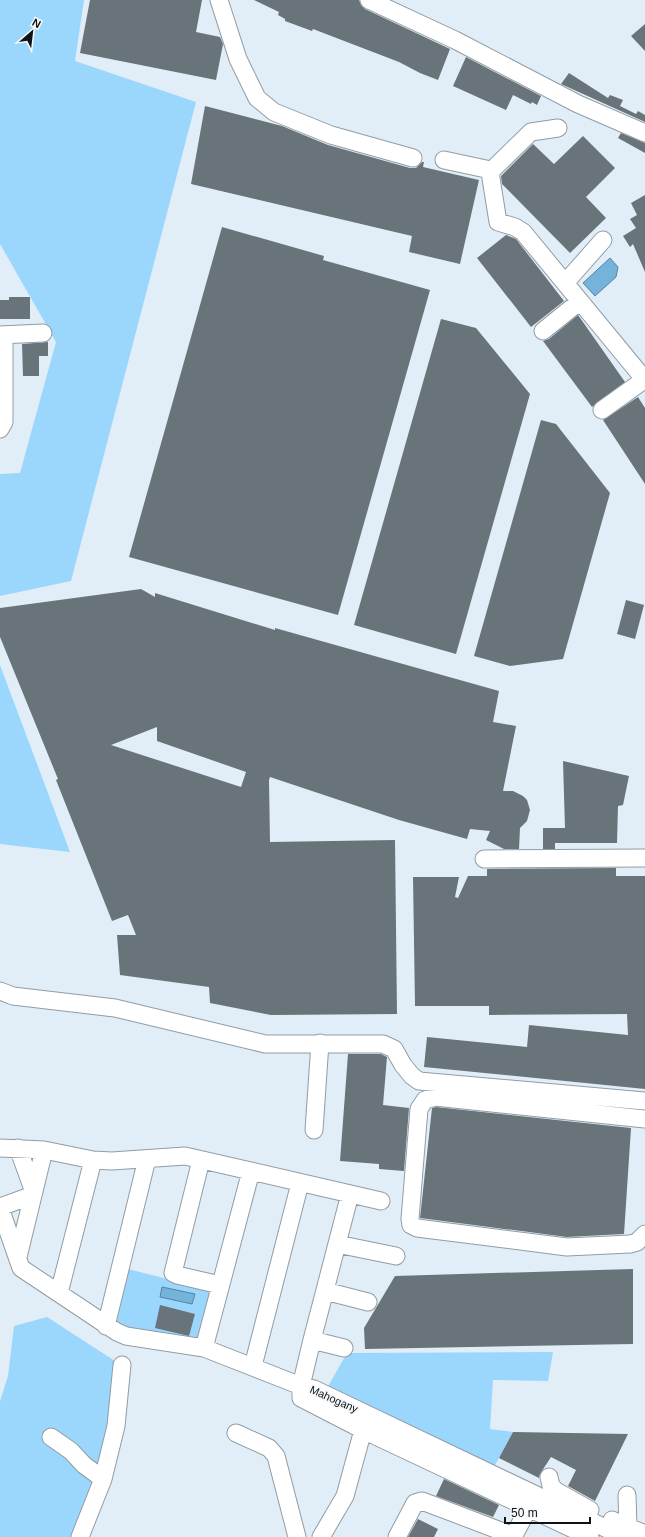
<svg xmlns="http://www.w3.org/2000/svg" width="645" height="1537" viewBox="0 0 645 1537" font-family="Arial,sans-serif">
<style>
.green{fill:#9bd6fd}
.water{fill:#75b3db;stroke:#5683a0}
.building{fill:#68737a;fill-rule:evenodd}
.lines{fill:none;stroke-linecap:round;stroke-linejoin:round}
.minor-casing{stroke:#919ca4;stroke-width:19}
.minor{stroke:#fff;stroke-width:17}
.labels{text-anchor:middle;stroke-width:4;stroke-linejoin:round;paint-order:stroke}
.street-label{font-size:11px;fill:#0f1315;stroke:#f5fafe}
</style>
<rect width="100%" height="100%" fill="#e2eef7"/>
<path class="green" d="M0,0H84L75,61L196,102L71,581L0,596V474L20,473L56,342L0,244Z
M0,665L70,852L0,844Z
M128,1269L211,1290L199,1340L129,1328L117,1321Z
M47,1317L115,1361L108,1447L77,1537H0V1401L8,1376L14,1326Z
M553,1352L548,1381L493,1380L490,1429L513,1432L493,1469L327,1388L347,1353Z"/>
<path class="water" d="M610,258L618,267L616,277L595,296L583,283Z
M162,1287L195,1294L192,1304L160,1297Z"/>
<path class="building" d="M90,0H202L196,32L220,37L223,44L216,80L80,53Z
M254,0H359L361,5L365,9L450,49L438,80L420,73L399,62L313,29L312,31L285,21V19L278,15L279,12Z
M645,24V51L631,36Z
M466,57L541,96L537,105L532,102L531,104L513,95L506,110L453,86Z
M569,73L608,98L610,95L623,100L620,106L636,114L638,111L645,115V122L561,84Z
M205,106L282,126L328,145L410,168H416L422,162H424L423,167L479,180L460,264L409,252L412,236L191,184Z
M621,133L645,143V153L618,138Z
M583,136L615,168L586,197L606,218L570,253L502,184L501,176L533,144L554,164Z
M645,195V272L633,244L630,247L623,236L636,228L630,219L637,215L631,203Z
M222,227L324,256L323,260L430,290L338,615L129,557Z
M506,235L516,239L564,301L531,327L477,258Z
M9,297H30V319H0V300H9Z
M578,315L625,382L592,407L543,341L549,339Z
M441,319L476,328L530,394L456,654L354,625Z
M48,342V356H39V376H23L22,344Z
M638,397L645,408V484L603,420Z
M541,420L556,424L610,493L563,659L510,666L474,656Z
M141,589L155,597V593L275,630V628L499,691L493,722L516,726L503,791H513L523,796L527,800L530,810L527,821L520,828L519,849H504L486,840L490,831L470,829L467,839L399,820L270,777L269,780L270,842L395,840L397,1014L271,1015L210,1003L209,987L120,975L117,935H136L128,915L112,921L56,780L58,779L0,637V608ZM157,727V741L246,772L241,787L111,745Z
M626,600L644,605L635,639L617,634Z
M563,761L629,776L623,805L618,806L617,843H555V849H543V828H565Z
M616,868V876H645V1089L424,1067L427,1037L527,1047L529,1025L628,1035L627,1014L489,1015V1006H415L413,877H459L455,897L458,898L468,876H487V869Z
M348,1054H381L387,1057L383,1105L409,1108L404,1171L379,1169V1164L340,1161Z
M436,1107L631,1128L624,1234L567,1237L420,1218L432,1108Z
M633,1269V1344L365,1349L364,1328L395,1276Z
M160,1305L195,1314L189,1336L155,1328Z
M513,1432L628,1434L595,1501L568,1486L576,1470L551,1457L540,1474L539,1478L499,1458Z
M444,1479L499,1505L493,1517L436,1496Z
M418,1519L438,1529L434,1537H408Z"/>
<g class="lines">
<defs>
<path id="minor" d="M219,0L238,59L257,98L274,112L331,135L413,158
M369,0L455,40L578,104L645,133
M444,160L486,169L490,172L498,222L515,227L523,232L645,380
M490,172L531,132L558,128
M565,283L603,240
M543,331L579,302
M0,335L43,333
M602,410L644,380
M0,429L4,422V335
M484,859L645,858
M0,991L13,996L115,1008L265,1044H383L394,1049L403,1065L412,1076L419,1081L645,1101
M645,1119L435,1097L425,1100L419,1109L410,1219L411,1225L417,1228L567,1247L630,1244L637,1242L645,1234
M314,1130L320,1043
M0,1148L44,1150L93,1160L112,1161L185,1156L381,1201
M18,1148L34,1192
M201,1160L173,1273L177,1275L220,1285
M350,1194L312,1340L301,1386V1398L363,1430L590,1537
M0,1207L33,1195
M0,1208L21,1268L117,1332L126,1336L204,1348L301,1386L314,1389L624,1537
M337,1244L396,1256
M18,1257L44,1150
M325,1291L368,1302
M59,1293L93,1160
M106,1326L147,1159
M312,1340L344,1348
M204,1348L251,1171
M253,1366L300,1183
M236,1433L269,1448L276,1456L297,1537
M51,1437L71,1451L84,1465L103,1479
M549,1477L551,1486L556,1491L590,1510
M627,1495L628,1527
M612,1520L645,1534
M80,1537L103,1479L116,1426L122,1365
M321,1537L345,1496L363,1430
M397,1537L415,1503L422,1501L514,1536
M513,1537L534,1498"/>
</defs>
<use href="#minor" class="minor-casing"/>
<use href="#minor" class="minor"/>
</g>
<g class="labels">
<g class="street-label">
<text transform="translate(334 1399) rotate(24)" y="4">Mahogany</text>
</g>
</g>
<g transform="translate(32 32) rotate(28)" stroke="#f5fafe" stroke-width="3" paint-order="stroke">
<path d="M0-3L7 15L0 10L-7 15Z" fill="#0f1315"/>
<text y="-6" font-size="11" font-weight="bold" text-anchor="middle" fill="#0f1315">N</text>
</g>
<path d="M505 1517v6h85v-6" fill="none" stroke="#0f1315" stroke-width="2"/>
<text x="511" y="1517" font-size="12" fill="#0f1315" stroke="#f5fafe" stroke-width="3" paint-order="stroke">50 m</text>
</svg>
